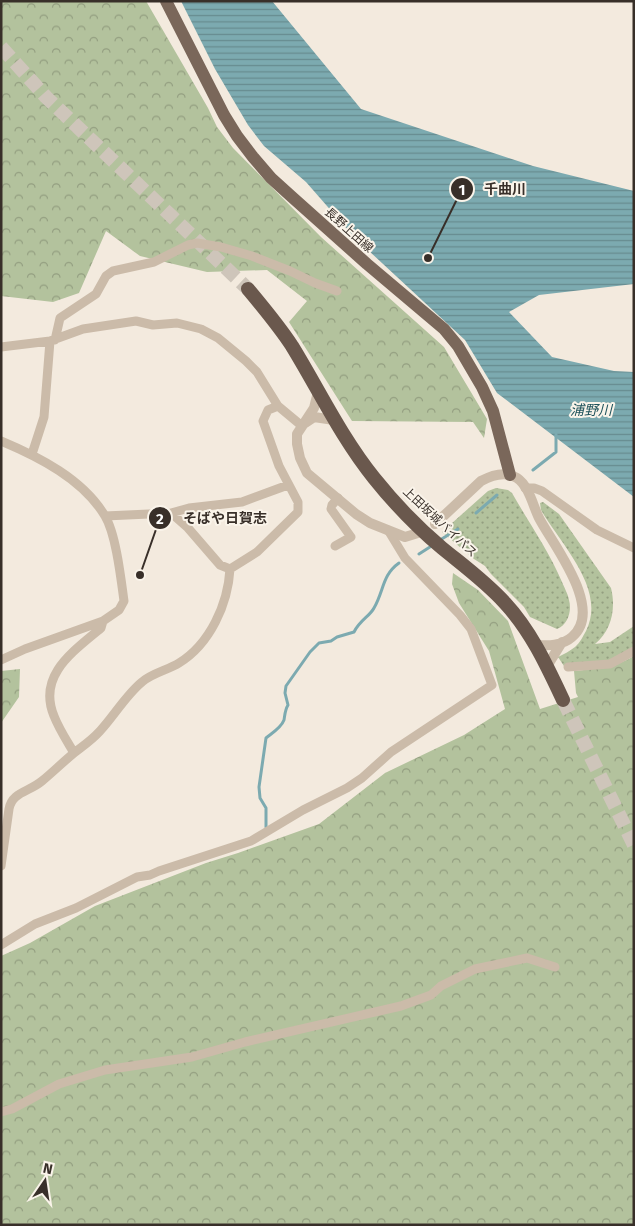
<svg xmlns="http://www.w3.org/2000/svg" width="635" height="1226" viewBox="0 0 635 1226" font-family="'Fira Sans','Noto Sans JP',sans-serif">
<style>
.grass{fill:url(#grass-dots)}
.forest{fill:url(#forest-crowns)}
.water{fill:url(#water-rules)}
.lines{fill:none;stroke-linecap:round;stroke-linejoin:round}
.stream{stroke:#7caab0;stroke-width:3}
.trunk-tunnel{stroke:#cec5ba;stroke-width:14;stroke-dasharray:14 7;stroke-linecap:butt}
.minor{stroke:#cbbba9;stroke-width:9}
.tertiary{stroke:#cbbba9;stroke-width:10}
.primary{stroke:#7a675a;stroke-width:12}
.trunk{stroke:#6a584d;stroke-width:14}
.labels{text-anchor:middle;stroke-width:4;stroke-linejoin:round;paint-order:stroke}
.street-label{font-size:12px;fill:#382f29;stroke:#faf4ea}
.water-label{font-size:14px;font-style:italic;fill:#1e525b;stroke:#faf4ea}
.leader{fill:none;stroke:#382f29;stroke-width:2}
.callout-dot{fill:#382f29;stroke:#faf4ea;stroke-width:2}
.mark-label{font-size:15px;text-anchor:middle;font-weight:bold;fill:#fff}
.callout-label{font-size:14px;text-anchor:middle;font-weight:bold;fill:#382f29;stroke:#faf4ea;stroke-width:4;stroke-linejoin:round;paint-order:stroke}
</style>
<defs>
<pattern id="grass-dots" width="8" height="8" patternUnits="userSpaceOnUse" patternTransform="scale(1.25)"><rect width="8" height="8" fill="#b3c29d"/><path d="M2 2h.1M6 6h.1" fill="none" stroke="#939e80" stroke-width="1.8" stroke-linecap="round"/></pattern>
<pattern id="forest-crowns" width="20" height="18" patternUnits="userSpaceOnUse" patternTransform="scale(1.25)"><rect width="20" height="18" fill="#b3c29d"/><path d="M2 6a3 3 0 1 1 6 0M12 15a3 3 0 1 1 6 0" fill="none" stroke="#939e80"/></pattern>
<pattern id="water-rules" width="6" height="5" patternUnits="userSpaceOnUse" patternTransform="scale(1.25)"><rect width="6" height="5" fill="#7caab0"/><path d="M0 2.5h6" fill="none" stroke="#678b8f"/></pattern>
</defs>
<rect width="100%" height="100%" fill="#f3eade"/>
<path class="grass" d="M496,488L508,490L512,493C529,523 549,551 562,582C564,587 568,594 569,600C572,611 568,625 557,629L530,617L524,607L491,574L485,566L474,559L442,532L488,491Z
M543,502L559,514L611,588C616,608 612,630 595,644L610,642L634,626V647L608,661L564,666L558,657C564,654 570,651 575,647C580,643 583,636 586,631C607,589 561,545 541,510L540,503Z"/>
<path class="forest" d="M1,1H146L208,108L217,127L233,148L321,237L444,347L487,419L484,438L473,422L352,421L289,322L307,301L267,270L207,272L140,256L106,231L79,293L53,302L1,296Z
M453,573L478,590L508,621L540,709L578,697L576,693L574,671C595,669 616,667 634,656V1225H1V956L30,943L95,906L206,863L238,853L319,824L385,773L464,735L505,709L489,651L459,603L452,584Z
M20,669L19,697L1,723V671Z"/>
<path class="water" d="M181,1H272L361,109L533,166L634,191V284L539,295L509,312L552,357L614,371L634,372V497L497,393L465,340L355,238L306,182L264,146L248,125L215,69Z"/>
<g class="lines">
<path class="stream" d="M533,470L556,452V434
M476,513L497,495
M440,540L458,529
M419,554L433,545
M266,827V808L260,798L259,787L266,738C272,733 281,728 284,720C285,714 285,710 288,705L285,693L286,686L310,652L319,643L331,641L337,637L354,632C360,620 370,616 374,608C384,591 382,575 399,563"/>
<path class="trunk-tunnel" d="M1,47L46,97L248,289
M563,700L634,845"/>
<path class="minor" d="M55,340L60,318L96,294L106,276L113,271L154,262L188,245L197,243L221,247L252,256L290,271L315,283L337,291
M1,347L50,341L83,329L136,321L153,325L177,323L201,329L218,338L246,361L257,372L278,406L302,426
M1,441C39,457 83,479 105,516C116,534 121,579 124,601L119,610L103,621L25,649L1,660
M32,454L44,417L50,341
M525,488H534L542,491L597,530L634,548
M171,513L188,528L220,565L230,569
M105,516L171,513L189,508L242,502L288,485
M335,546L351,537L331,509L332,505L338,498
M568,667L610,664L634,651
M74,753C67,741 59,729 54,716C37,675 74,651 101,628L103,621
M1,866L9,809C12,792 29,792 42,781C53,772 63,762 74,753C83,746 92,740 100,731C114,716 126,695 142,682C152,673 168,670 179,663C210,644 228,604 230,569L257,552L298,512V502L279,466L263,421L268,410L278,406
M1,945L35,924L76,908L137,877L150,875L159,871L251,841L303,810L347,788L362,778L391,752L492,685L471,629L460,615L405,558L388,530
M1,1112L12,1109L59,1084L105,1070L192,1057L245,1042L401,1006L431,995L441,986L475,969L527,958L555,967"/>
<path class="tertiary" d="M318,392L314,408L297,434V444L300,458L307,473L356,514L370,523L405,537L418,533
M305,423L314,417L334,420
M435,524L481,481C492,475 506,471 517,478C529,486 533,506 539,518C553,545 605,609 572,637C563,645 547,647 536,644
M548,670L549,663L562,642"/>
<path class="primary" d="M166,1L224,115L237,136L253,157L271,178L292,197L367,264L444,329L458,346L482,387L493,411L510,475"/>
<path class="trunk" d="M248,289C263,307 279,326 292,346C319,390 341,437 374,478C394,503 417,527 442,548C464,566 486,582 505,603C531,631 547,666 563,700"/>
</g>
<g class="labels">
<g class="street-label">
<text transform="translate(349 230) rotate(42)" y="4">長野上田線</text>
<text transform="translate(440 522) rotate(43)" y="4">上田坂城バイパス</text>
</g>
<g class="water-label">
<text x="591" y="415">浦野川</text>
</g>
</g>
<path class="leader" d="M428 258L462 189M140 575L160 518"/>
<g class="callout-dot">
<circle cx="428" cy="258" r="5"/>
<circle cx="140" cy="575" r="5"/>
<circle cx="462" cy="189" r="12"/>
<circle cx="160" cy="518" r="12"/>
</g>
<g class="mark-label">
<text x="462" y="195">1</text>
<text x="160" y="524">2</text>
</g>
<g class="callout-label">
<text x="505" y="194">千曲川</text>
<text x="225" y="523">そばや日賀志</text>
</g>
<rect width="635" height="1226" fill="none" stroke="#382f29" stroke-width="5"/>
<g transform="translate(45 1181) rotate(13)" stroke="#faf4ea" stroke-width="4" paint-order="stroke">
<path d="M0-4L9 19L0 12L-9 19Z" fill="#382f29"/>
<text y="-8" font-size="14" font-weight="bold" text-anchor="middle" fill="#382f29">N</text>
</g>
</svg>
